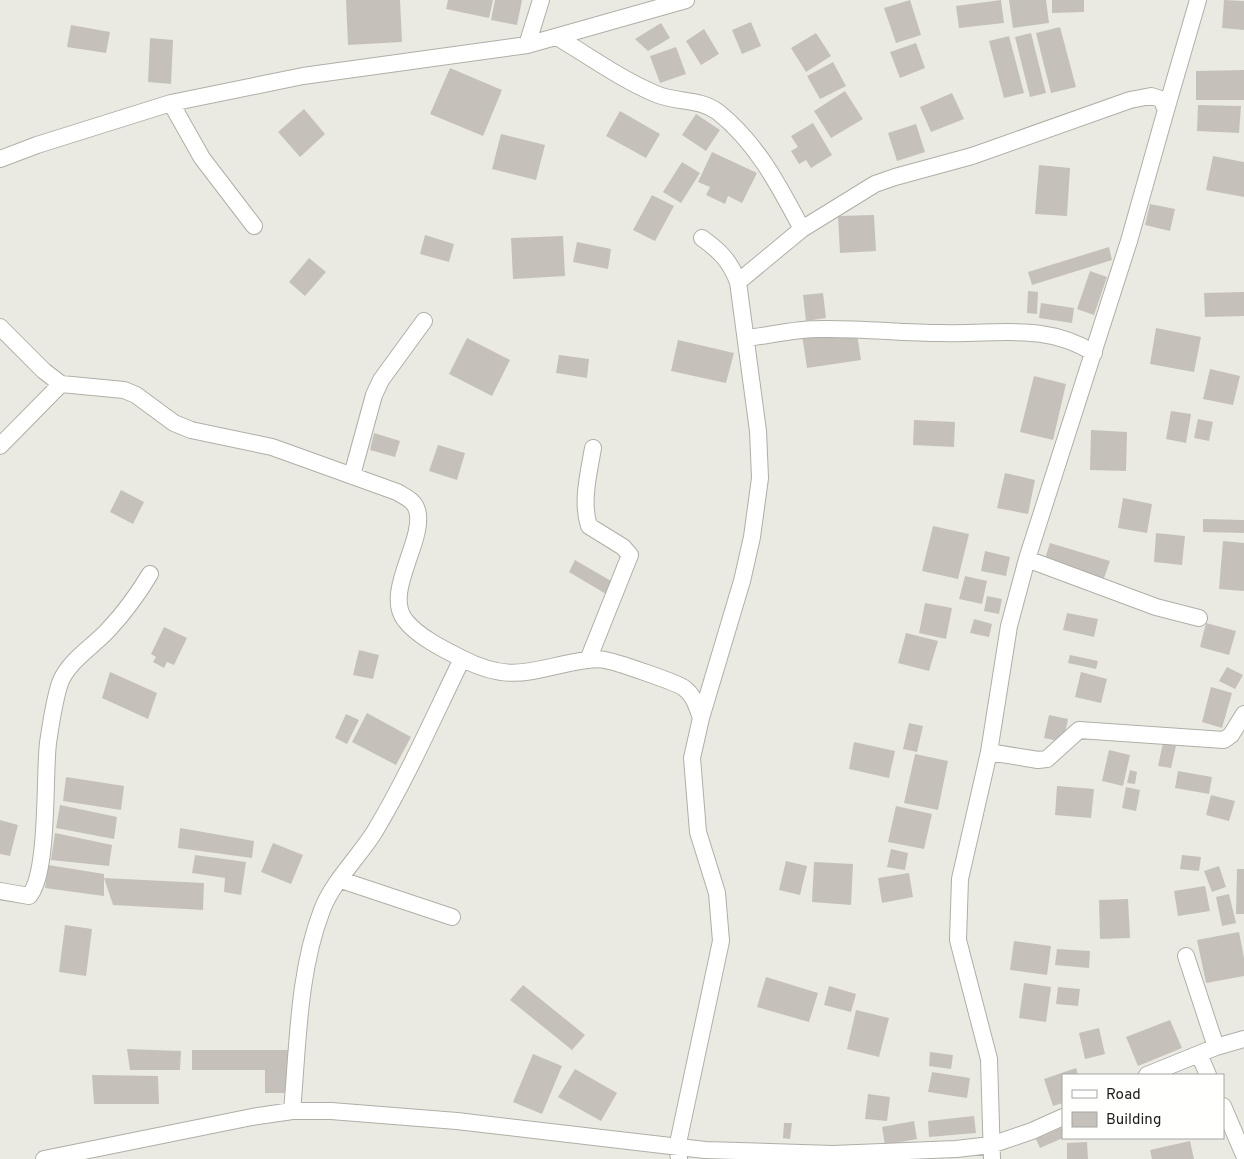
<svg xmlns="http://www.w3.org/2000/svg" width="1244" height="1159" viewBox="0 0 1244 1159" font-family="Overpass,sans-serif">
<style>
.building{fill:#c5c1ba}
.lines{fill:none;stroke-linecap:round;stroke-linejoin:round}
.minor-casing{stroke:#afafa7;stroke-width:18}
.minor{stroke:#fff;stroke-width:16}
</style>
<rect width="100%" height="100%" fill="#eaeae2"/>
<path class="building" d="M346,0H400L402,42L348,45Z
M448,0H493L489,18L446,9Z
M495,0H522L517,25L491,20Z
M910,0L921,35L896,43L884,8Z
M1001,0L1004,23L959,28L956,6Z
M1009,0H1046L1049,23L1013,28Z
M1052,0H1084V12L1052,13Z
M1224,0L1244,1V30L1222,28Z
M751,22L761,46L742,54L732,30Z
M661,23L670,38L648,51L635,39Z
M71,25L110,32L106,53L67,47Z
M1060,27L1076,87L1051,93L1036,33Z
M704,29L719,54L701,65L686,41Z
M816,33L831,56L806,72L791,48Z
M1031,33L1046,93L1030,97L1015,37Z
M1009,36L1024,93L1004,98L989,41Z
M150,38L173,40L171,84L148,82Z
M916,43L925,68L900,78L890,52Z
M676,47L686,74L660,83L650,56Z
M833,62L846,86L820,99L807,76Z
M450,68L502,90L483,136L430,114Z
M1244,70V100H1196V71Z
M845,91L863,119L831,138L814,111Z
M952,93L964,119L931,132L920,107Z
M1198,105L1241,106L1239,133L1197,131Z
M304,109L325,134L300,157L278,132Z
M620,111L660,134L646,158L606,136Z
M696,114L720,130L706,151L682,135Z
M813,123L832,155L811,168L806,160L799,164L791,151L798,147L791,136Z
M916,124L925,152L897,161L888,133Z
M501,134L545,145L536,180L492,169Z
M712,152L757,173L742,203L728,196L725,204L706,195L710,187L698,182Z
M1213,156L1244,162V197L1206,190Z
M682,162L700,173L681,203L663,192Z
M1039,165L1070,168L1067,216L1035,214Z
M652,195L674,206L655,241L633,230Z
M1150,204L1175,209L1170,231L1145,225Z
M874,215L876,251L840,253L838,216Z
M425,235L454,244L449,262L420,254Z
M563,236L565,276L513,279L511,238Z
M577,242L611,249L608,269L573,262Z
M1109,247L1112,260L1032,285L1028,272Z
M309,258L326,272L305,296L289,282Z
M1090,271L1107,277L1094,315L1077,309Z
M1028,291L1038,292L1037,314L1027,313Z
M1244,292V316L1205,317L1204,293Z
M823,293L826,318L806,321L803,295Z
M1041,303L1074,308L1072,323L1039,318Z
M856,327L861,360L807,368L802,335Z
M1156,328L1201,337L1194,372L1150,364Z
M467,338L510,360L492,396L449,374Z
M678,340L734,353L726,383L671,371Z
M559,355L589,359L587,378L556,373Z
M1210,369L1240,376L1233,405L1203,399Z
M1034,376L1066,384L1053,440L1020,432Z
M1171,411L1191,414L1186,443L1166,439Z
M1198,419L1213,422L1209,441L1194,438Z
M914,420L955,422L954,447L913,445Z
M1091,430L1127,432L1126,471L1090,470Z
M374,433L400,441L395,457L370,450Z
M438,445L465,453L457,480L429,471Z
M1005,473L1035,480L1028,514L997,508Z
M121,490L144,502L133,524L110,512Z
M1123,498L1152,504L1147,533L1118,528Z
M1203,519L1244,520V533L1203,532Z
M933,526L969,534L958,579L922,571Z
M1156,533L1185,536L1182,565L1154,562Z
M1223,541L1244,543V591L1219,589Z
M1050,543L1110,561L1103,581L1044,562Z
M985,551L1010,557L1006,576L981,571Z
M575,560L618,585L611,597L569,572Z
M965,576L987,581L982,604L959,599Z
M987,596L1002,599L999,614L984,611Z
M925,603L952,608L946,639L919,633Z
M1067,613L1098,619L1094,637L1063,630Z
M974,619L992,624L989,637L970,633Z
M1206,623L1236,631L1229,655L1200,647Z
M164,627L187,638L174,665L167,662L164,668L153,662L156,657L151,654Z
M906,633L938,641L929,671L898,663Z
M359,650L379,655L373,679L353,675Z
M1070,655L1098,661L1096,669L1068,663Z
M1227,667L1243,675L1235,689L1219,681Z
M110,672L157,693L148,719L102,698Z
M1081,672L1107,679L1101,703L1075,697Z
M1211,687L1232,693L1222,728L1202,722Z
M367,713L411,737L396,765L352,742Z
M346,714L359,720L347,744L335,738Z
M1049,715L1068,719L1063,742L1044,738Z
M909,723L923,726L917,752L903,749Z
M854,742L895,751L889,778L849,769Z
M1163,743L1176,746L1171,768L1158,766Z
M1109,750L1130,755L1123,786L1102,781Z
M915,754L948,761L938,810L904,803Z
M1130,770L1137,772L1135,784L1127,783Z
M1178,771L1212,777L1209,794L1175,788Z
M66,777L124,786L121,810L63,801Z
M1057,786L1094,789L1091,818L1055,815Z
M1126,787L1140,790L1136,811L1122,808Z
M1211,795L1235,801L1229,821L1206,815Z
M60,805L117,817L114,839L56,828Z
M896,806L932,814L924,849L888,842Z
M0,820L18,825L10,856L0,854Z
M180,828L254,841L252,858L178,848Z
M55,833L112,845L109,866L51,860Z
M273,843L303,855L291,884L261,872Z
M891,849L908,853L905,870L887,867Z
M195,855L246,862L241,895L224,892L225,878L192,873Z
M1182,855L1201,857L1199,871L1180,869Z
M786,861L807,866L800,895L779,890Z
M814,862L853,864L851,905L812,902Z
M48,865L104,874V896L45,888Z
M1219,866L1226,887L1212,892L1204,871Z
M1237,869H1244V914H1236Z
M909,873L913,897L882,903L878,878Z
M104,878L204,883L203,910L113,905Z
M1205,886L1210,911L1178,916L1174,891Z
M1229,894L1236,923L1222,926L1216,897Z
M1128,899L1130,938L1100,939L1099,900Z
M65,925L92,929L86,976L59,972Z
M1239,932L1244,958V976L1206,983L1197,940Z
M1014,941L1051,946L1047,975L1010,970Z
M1057,949L1090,951L1089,968L1055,965Z
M766,977L818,993L809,1022L757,1007Z
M1024,983L1051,987L1046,1022L1019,1018Z
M523,985L585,1035L572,1050L510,1000Z
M829,986L856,994L851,1012L824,1005Z
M1058,987L1080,989L1078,1006L1056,1004Z
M856,1010L889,1018L879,1057L847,1049Z
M1170,1020L1182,1048L1138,1066L1126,1037Z
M1099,1028L1105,1054L1085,1059L1079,1033Z
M127,1049L181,1051L180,1070H130Z
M192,1050H288V1093H265V1070H192Z
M930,1052L953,1055L951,1069L929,1066Z
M533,1054L562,1066L542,1114L513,1102Z
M1076,1068L1078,1075H1063V1103L1053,1106L1044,1079Z
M575,1069L617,1093L601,1121L558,1097Z
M932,1072L970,1078L967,1098L928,1092Z
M92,1075L158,1076L159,1104H94Z
M868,1094L890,1097L887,1121L865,1119Z
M974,1116L976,1133L929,1137L928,1121Z
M914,1121L917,1139L885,1145L882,1127Z
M784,1123H792L790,1139L783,1138Z
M1063,1127V1138L1040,1148L1036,1139Z
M1190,1141L1194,1159H1152L1150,1150Z
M1087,1142L1088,1159H1067V1143Z"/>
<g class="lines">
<defs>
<path id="minor" d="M557,37C589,56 622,80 656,94C677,103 699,98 718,112C757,143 779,186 802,229
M527,45L541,0
M171,103L202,158L254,226
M1166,110L1198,0
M0,159L37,145L171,103L303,76L527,45L686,0
M738,282L802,229L875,184L895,177L972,156L1130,100L1151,96L1161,99L1166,110L1129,241L1027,559L1009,626L989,752L960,879L958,940L989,1059L992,1159
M0,327L44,371L61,384L124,390L136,395L174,423L191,430L272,447L397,492C405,497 414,500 417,510C426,539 383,592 405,620C417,636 443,649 461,658C515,686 535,667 587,660C593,659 603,659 609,661C619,663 678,683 684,688C694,695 697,707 701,718
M747,338C771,335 796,329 819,329C860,328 901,333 942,333C997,335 1044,322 1094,353
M0,446L61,384
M352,475L374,395L381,380L424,321
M1027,559L1156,607L1199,618
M588,660L630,555L623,547L589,526C581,502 589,472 593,448
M989,752L1038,760L1047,759L1079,730L1224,740L1231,735L1244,714
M341,880L452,917
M0,891L29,896C49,874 44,776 48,743C51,723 54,701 60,683C68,661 94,646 109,629C125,612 138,594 150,574
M1186,956L1216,1047
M1199,1054L1208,1075
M1147,1075L1216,1047L1244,1039
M1223,1106L1244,1155
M292,1111C298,1045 298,972 322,910C333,881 359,857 375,831C408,776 434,716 462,659
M679,1158L677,1148L721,941L717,893L698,832L692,758L701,718L742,581L752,537L760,478L758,431L738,282C730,261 720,251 702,238
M44,1159L252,1117L292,1111H331L457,1121L705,1150L833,1154L956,1149L991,1145L1032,1131L1063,1117"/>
</defs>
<use href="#minor" class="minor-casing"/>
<use href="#minor" class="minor"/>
</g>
<rect x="1062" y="1074" width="162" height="65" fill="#fffffe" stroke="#a6a6a4"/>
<rect x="1072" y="1090" width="25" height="8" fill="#ffffff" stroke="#a6a6a4"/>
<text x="1106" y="1099" font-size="15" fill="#20201d">Road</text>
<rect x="1072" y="1112" width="25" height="15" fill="#c5c1ba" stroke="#a6a6a4"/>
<text x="1106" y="1124" font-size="15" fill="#20201d">Building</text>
</svg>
